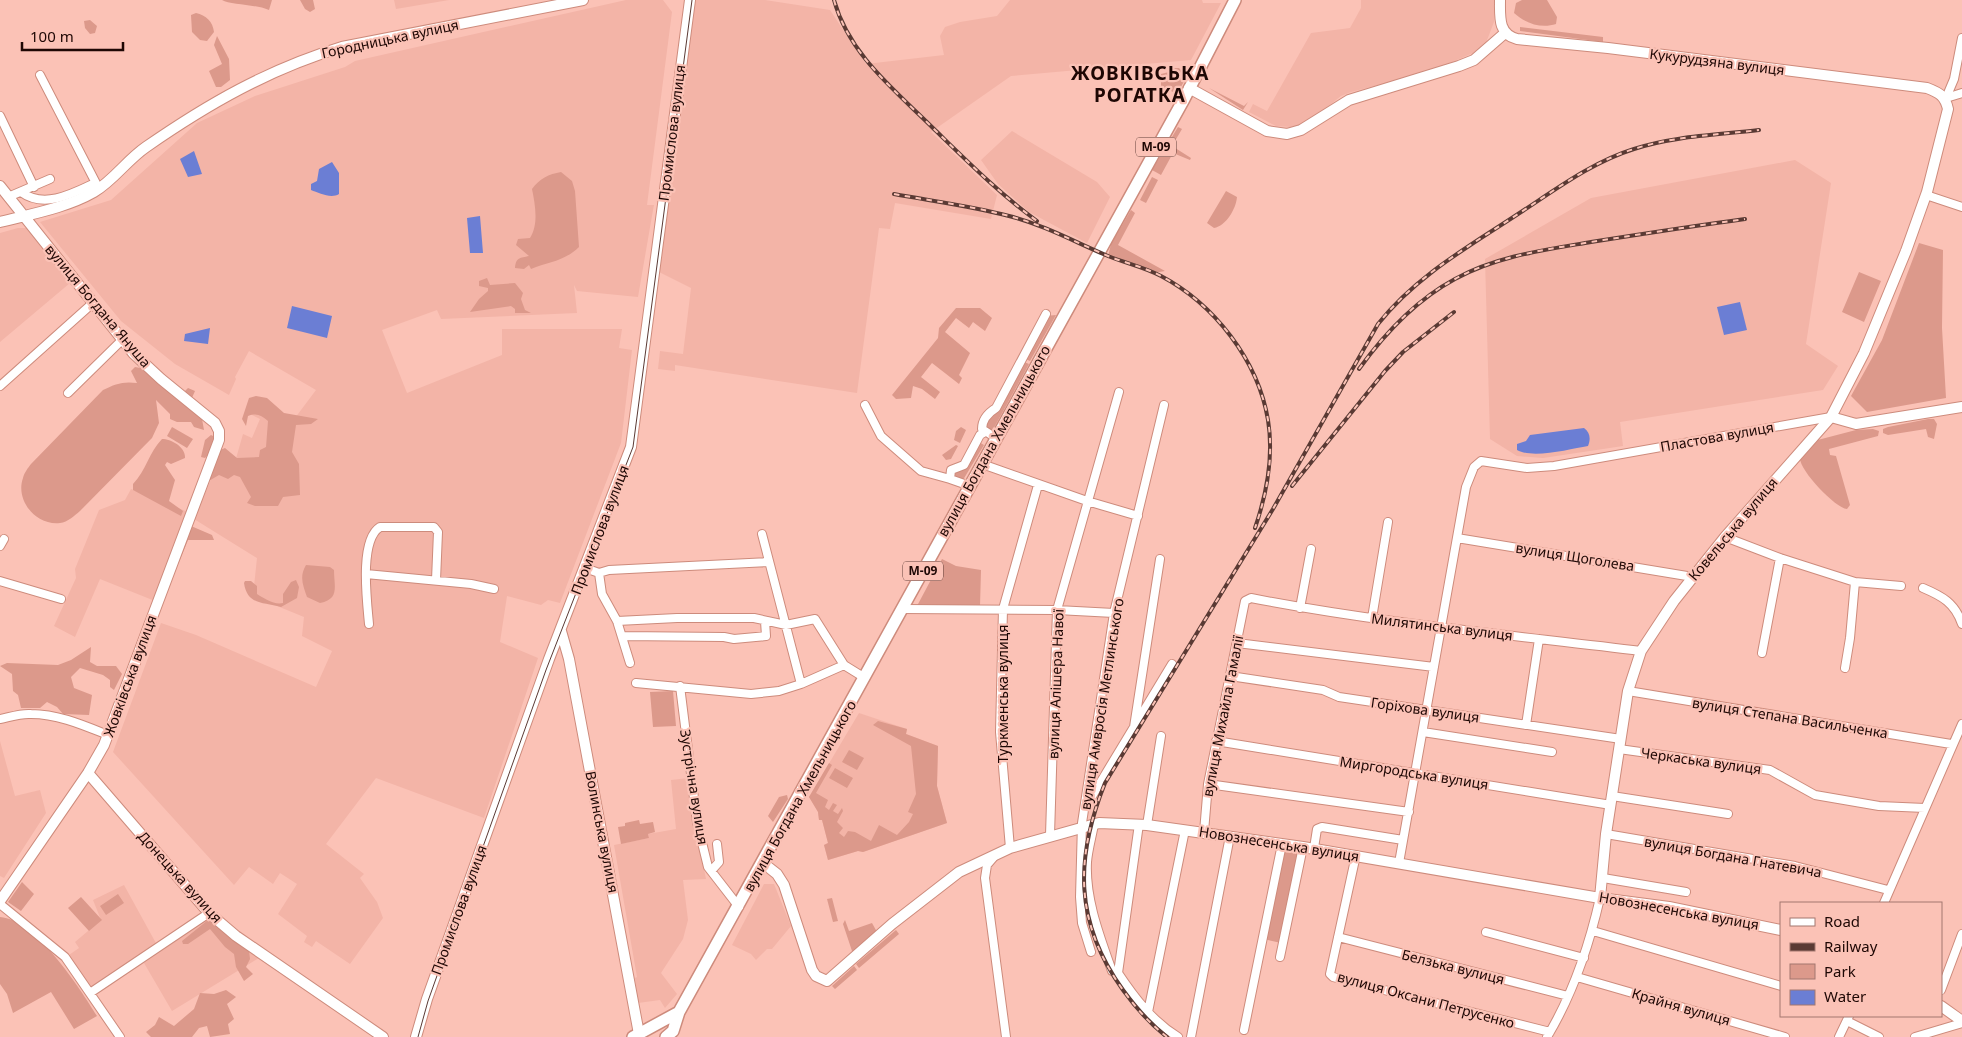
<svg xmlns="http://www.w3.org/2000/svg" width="1962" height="1037" viewBox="0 0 1962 1037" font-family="'Noto Sans',sans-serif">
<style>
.built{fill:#f3b4a7}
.green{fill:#dc998b}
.water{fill:#6b7ed4}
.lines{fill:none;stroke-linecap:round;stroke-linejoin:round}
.street-casing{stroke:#cd8b7c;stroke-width:10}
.secondary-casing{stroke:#cd8b7c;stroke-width:12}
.primary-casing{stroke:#cd8b7c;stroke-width:14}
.street{stroke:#fff;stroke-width:8}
.secondary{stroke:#fff;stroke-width:10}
.primary{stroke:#fff;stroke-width:11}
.tram{stroke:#5a3a34;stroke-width:1}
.rail-casing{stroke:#5a3a34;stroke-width:4}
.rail{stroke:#fbc2b6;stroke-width:2;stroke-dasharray:5.5;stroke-linecap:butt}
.labels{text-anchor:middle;stroke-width:4.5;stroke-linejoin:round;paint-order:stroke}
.shield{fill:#fbc2b6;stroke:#603f39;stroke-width:1}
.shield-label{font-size:12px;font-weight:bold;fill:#1e0704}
.street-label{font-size:14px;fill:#1e0704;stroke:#fbc2b6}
.district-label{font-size:19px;font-weight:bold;letter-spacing:1px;fill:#1e0704;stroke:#fbc2b6}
</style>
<rect width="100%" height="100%" fill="#fbc2b6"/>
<path class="built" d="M394,0H449L396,9Z
M626,0H663L672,12L647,205H654L653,210L638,297L577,291L574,285L577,313L441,319L437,310L382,330L407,393L502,355V329H622L619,348L632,350L621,443L560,603L548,600L541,605L507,596L500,642L538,658L484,818L376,778L326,844L364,874L360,878L377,902L383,918L350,964L316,941L312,947L304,942L307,936L278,914L297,884L280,873L273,884L249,867L234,885L113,752L161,623L196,635L316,687L332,651L302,636L304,617L253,596L257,558L194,519L221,456L235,462L243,434L252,438L260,419L252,415L257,401L295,418L316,390L249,351L235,377L236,379L229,395L175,364L121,321L40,222L111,200L197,123L255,96L345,67L355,61Z
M695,0H765L830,10L866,64L944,55L940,36L945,27L960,22L997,16L1010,0H1202L1203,3H1221L1191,60L1011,76L931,132L997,195L991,219L895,203L890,229L879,228L857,393L675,365V371L658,369L660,351L683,354L691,288L659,272Z
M1361,0H1494V22L1484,48L1432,71L1351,92L1341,96L1306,124L1290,127L1276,126L1249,112L1253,104L1267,111L1311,33L1350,28L1361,8Z
M1012,131L1097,182L1110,197L1087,243L1029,212L998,184L981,160Z
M1795,160L1831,183L1806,344L1838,366L1823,390L1620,422L1623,446L1543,458L1517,456L1490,439L1485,259L1591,198Z
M18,228H29L70,283L0,342V233Z
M131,489L188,512L155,601L100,579L75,637L54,626L76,578L75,569L99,510L125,500Z
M859,713L907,729L906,734L938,746L937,786L947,823L863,852L858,851L828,860L824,845L828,843L822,820H819L818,812L809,797Z
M0,741L15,796L40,790L46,813L4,878L0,876Z
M689,778L695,823L706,879L683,880L688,920L683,939L661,973L677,994L665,1008L660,1000L638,1003L635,978L637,977L614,845L649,838L648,834L676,829L671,780Z
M764,884H774L791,926L772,949H767L756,960L751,954L732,945Z
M124,885L157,945L91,988L69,955L79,948L75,942L101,920L93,900Z
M209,918L259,958L172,1011L144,963Z"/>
<path class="green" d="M222,0H272L269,10C255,4 230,5 222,0Z
M300,0H313L315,9L310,12L305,9Z
M1522,0H1547L1557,17L1556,24C1541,29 1525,23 1514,13L1516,3Z
M196,13C206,15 213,22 214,32L207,41L200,40L192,32L191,15Z
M90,20L97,26L95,33L90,34L85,28L84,21Z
M1520,27L1603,37V42L1520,31Z
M217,36L229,59L230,80L221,87H216L209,71L222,64L214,45Z
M1173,68H1179L1187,76L1177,94L1161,86V74L1169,72Z
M1209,88L1244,106L1248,102L1243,110Z
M1178,127L1182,129L1172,146L1191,158L1190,160L1173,153L1161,175L1152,170Z
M561,172L572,181L575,191L579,247C565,261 548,262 531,269L529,265L524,269L515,268C516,257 520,258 529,256L516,245L518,239L530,238C539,224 535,204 532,189C539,179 549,174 561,172Z
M1152,177L1158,180L1146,203L1140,200Z
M1226,191L1237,197C1236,209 1226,226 1214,228L1207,223Z
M1131,210L1135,213L1118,245L1165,271L1154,273L1108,256L1111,244Z
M1919,243L1943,250L1942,328L1946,398L1867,412L1851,396L1882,340Z
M1859,272L1881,281L1864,322L1842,312Z
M487,278L490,285L515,283L523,293L521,299L525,310L531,313H515V309L511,306L470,312L479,299L488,291V288L479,286V281Z
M956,308H980L992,318L985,331L973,322L969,328L956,318L945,332L970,353L959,375L962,378L959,384L932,363L921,377L940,392L935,399L922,389L913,386L911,398L896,399L892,395L938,338L939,328Z
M1056,315L1030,361L1023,358L1045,316Z
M1022,361L1029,364L990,435L983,423Z
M135,367L146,369L184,392L188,388L195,391L191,400L202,419L204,430L194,427L191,422H177L170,419V414L156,400L159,423L152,438L80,511C74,516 68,522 60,523C36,526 15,500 23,478C24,473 28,468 31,464L103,390C115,384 123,381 137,383L131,371Z
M256,396L267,398L284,413L318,419L311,424L296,425L292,452L299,464L300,495L283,497L278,506H255L247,503L251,497L240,477L234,475L228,479L219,475L207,482L220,450L225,448L237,458L259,457L260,450L266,447L268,421C261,415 257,413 248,416L246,426L242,419L249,398Z
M1928,419H1934L1937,424L1934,439L1928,437L1926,429L1888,435L1883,433V429L1888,427Z
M172,427L193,439L187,448L167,436Z
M961,427L966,430L960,443L954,440L956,431Z
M1873,429L1879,431L1878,436L1829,449L1830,455L1836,456L1850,505L1847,509C1835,508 1798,469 1800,457L1810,442L1856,430Z
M211,435L215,437L209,454L205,458L201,457L205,440Z
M162,439C171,439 186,447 185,458L171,464L167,462L165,465L175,480L169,501L183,511L181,516L133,490V484C146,471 149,452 162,439Z
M979,442L984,445L963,480L953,477L955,470Z
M956,445L958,446L951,459L946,460L942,455Z
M191,526L212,535L214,540H188L179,562L174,560Z
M942,559L956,566L981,570L980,606H917Z
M306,565L330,567L334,570C334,586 340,599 320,603L307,597C303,585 299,577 306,565Z
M296,580L299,587L297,598L281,607C263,602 247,605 244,583L245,581H251L257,586V594C265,599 274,605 283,603V594L291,582Z
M91,647L90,662L97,666H116L122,674L114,690L110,687V680L103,675L80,668L71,677L74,688L92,695L89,715L63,714L57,707L47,702L40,708H21L18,695L13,691L12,674L0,666L7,663L58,665L71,660Z
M673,691L676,726L653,727L650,692Z
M878,721L907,729L906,734L938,746L937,786L947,823L863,852L858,851L828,860L824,845L828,843L822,820H819L818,812L809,797L829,763L832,765L816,793L828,800L825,807L829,810L833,803L837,805L833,811L838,814L842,808L843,811L837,822L843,828L839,833L844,837L848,831L855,832L871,841L879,825L897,835L909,822L913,814L908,812L916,794L911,746L873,725Z
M849,750L864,758L857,770L842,762Z
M835,768L853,778L847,788L829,778Z
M787,795L788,799L773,822L768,816L779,797Z
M639,820L640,824L653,822L655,832L648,834L649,838L621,844L618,827L625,826V823Z
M1283,845L1302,848L1281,943L1264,939Z
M22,882L34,894L21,911L8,902Z
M118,894L124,903L106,915L100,906Z
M81,897L102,920L89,931L68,908Z
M832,898L838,921L833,922L827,899Z
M0,917C35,919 80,988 97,1016L74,1029L51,992L13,1013L7,994L0,984Z
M208,920L249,951L250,959L246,967L253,974L244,981L236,967L234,954L225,947L210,929L188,944H183L182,941Z
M845,920L849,931L872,923L877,932L853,954L843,924Z
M896,930L899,934L859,968L856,964Z
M854,966L857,970L835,989L832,986Z
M226,990L236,997L227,1004L234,1019L228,1024L230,1034L210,1037L207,1026L199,1028L192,1037H151L146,1032L155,1025L159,1017L174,1026L194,1009L200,993L214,994Z"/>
<path class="water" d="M194,151L202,174L188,177L180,159Z
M332,162L339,173V194C331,199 319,193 311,190V184L317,181L319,169Z
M480,216L483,253H470L467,218Z
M1740,302L1747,330L1724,335L1717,307Z
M292,306L332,316L327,338L287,328Z
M210,328L208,344L184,341L185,334Z
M1584,428C1590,432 1591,439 1588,446C1570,449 1533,459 1517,450V444L1526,441L1530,435Z"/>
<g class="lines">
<defs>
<path id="street" d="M40,75L99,189
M1946,98L1954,79L1962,38
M1946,98L1962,93
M0,116L34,187
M21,192C44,209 72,194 95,183
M1926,195L1962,207
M8,197L50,179
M0,386L94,302
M68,393L123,339
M865,405L881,436L921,471L950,479
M996,438L982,429C982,420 988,413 996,408L1046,314
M982,464L1087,501L1138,516
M970,486L950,479L951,470L964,465L980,435L985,432
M762,534L801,684
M1725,537L1780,558L1855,582L1850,638L1845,668
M1457,538L1693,577
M0,546L4,539
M585,568L599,573L602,594L617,621L630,663
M599,573L609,570L769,562
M366,574L471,584L494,589
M0,581L61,599
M1855,582L1901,586
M1923,588C1942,596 1955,603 1962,624
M1300,608L1311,549
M903,609L1057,610L1114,613
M1372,618L1388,522
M617,621L677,618H754L786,625L815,619L844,665L865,678
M369,624C367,601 359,540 380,527H434L438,532L436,580
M622,636L724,637L734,639L766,636L765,621
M1237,643L1434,667
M1762,653L1780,558
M1230,676L1323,690L1339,697L1621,739
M636,683L751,694L779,691L801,684L844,665
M680,686L697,822L708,867L739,907
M1628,691L1951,744
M0,719C10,717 21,713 31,714C58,714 83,725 108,735
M1526,725L1539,639
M1134,727L1160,559
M1423,732L1552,752
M1216,741L1611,805
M1619,749L1770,770L1815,795L1879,806L1925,808
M1208,784L1409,812
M1612,796L1728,814
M1088,803L1172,664
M1094,824C1092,836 1088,849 1087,862C1085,899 1100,937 1112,971L1118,973C1134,997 1152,1021 1178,1037
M1147,825L1161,736
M1204,832L1208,784L1245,601L1251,598C1379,623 1511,635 1641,651
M1606,834L1795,866L1888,890
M1050,835L1057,610L1119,392
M1010,848L1000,732L1003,609L1038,485
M1314,848L1317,829L1322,827L1403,840
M1356,855L1330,974L1333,977L1550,1032
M993,858L987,865L985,878L1006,1037
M1399,863L1466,487L1474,467L1481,461L1527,468L1554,466L1831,417
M711,871L719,862L717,844
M1603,878L1686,892
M1884,903L1962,724
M0,904L65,957L120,1037
M1593,931L1781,986
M1486,932L1584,958
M1338,937L1568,996
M1091,952L1082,923L1080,897L1082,823L1114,613L1164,405
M1280,957L1303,847
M1118,973L1139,824
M1577,977L1785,1037
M1941,990L1962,934
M90,993L209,913
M1148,1012L1185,830
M1847,1021L1879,1037
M1244,1030L1282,844
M1191,1037L1230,836
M1547,1037C1573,994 1589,946 1600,898
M1839,1037L1849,1016
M1915,1037L1962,1023"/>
<path id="secondary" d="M1500,0C1500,17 1498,34 1517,39L1608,48L1927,88C1940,93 1945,96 1948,109L1927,192L1906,251L1864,353L1831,417L1725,537L1674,601L1641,651L1628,691L1606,834L1600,898
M1189,88L1267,131L1287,134L1301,130L1349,100L1459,66L1474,60L1505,33
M0,186L133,353L161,379L215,423L219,431V440L104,745L88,773L0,901
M0,222C31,214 66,208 94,192C114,180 127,160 146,147C208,104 269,69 342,47L583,0
M1831,417L1856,424L1962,407
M561,631L569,659L639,1034
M88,773L209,913L236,936L383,1037
M763,863L777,874L784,885L812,970L816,976L827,981L892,924L959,872L1010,848L1099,823L1147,825L1303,847L1600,898L1669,907L1781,930
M1941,1006L1962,1021
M416,1037L427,999L549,659L631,447L690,0"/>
<path id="primary" d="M633,1037L679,1012
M666,1037L673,1031L679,1012L1184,99L1235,0"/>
</defs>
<use href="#street" class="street-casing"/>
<use href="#secondary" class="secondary-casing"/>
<use href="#primary" class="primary-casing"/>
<use href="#street" class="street"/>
<use href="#secondary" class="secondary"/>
<use href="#primary" class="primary"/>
<path class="tram" d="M418,1037L428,1001L546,670L633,447L692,0"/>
<defs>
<path id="rail" d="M834,0C849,55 896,91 935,130C968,162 1000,194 1037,221
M894,194C932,201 972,206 1009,216C1044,225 1075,242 1108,256C1125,263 1144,267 1161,276C1214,304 1258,360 1268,420C1274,457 1267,493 1255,528
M1359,369C1385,333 1416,300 1455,279C1497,256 1544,250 1591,242C1642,234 1693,226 1745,219
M1292,486L1385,371L1403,352L1454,312
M1167,1037C1149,1023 1136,1008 1123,990C1074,922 1075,858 1105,783L1273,509L1378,324C1416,276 1468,247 1518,214C1555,190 1592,162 1634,149C1673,136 1718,135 1759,130"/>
</defs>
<use href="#rail" class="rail-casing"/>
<use href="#rail" class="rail"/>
</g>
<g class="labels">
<g class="shield">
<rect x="1136" y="137.5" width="40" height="19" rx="4"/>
<rect x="903" y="561.5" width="40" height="19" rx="4"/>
</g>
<g class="shield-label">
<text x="1156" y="151">М-09</text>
<text x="923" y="575">М-09</text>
</g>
<g class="street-label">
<text transform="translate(390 39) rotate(-12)" y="5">Городницька вулиця</text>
<text transform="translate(1717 62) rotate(7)" y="5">Кукурудзяна вулиця</text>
<text transform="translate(672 133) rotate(-83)" y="5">Промислова вулиця</text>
<text transform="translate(98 306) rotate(50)" y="5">вулиця Богдана Януша</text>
<text transform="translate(1717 437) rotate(-10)" y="5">Пластова вулиця</text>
<text transform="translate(994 441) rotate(-61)" y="5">вулиця Богдана Хмельницького</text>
<text transform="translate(1733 529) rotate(-50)" y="5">Ковельська вулиця</text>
<text transform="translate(600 530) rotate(-69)" y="5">Промислова вулиця</text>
<text transform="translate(1575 557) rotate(9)" y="5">вулиця Щоголева</text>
<text transform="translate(1442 627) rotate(7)" y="5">Милятинська вулиця</text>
<text transform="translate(130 676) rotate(-70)" y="5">Жовківська вулиця</text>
<text transform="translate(1056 684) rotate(-88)" y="5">вулиця Алішера Навої</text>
<text transform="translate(1003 694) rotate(-90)" y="5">Туркменська вулиця</text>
<text transform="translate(1102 704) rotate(-81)" y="5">вулиця Амвросія Метлинського</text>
<text transform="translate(1425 710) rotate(8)" y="5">Горіхова вулиця</text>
<text transform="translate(1223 716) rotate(-79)" y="5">вулиця Михайла Гамалії</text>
<text transform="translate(1790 718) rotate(9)" y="5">вулиця Степана Васильченка</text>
<text transform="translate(1701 761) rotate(8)" y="5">Черкаська вулиця</text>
<text transform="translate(1414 773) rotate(9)" y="5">Миргородська вулиця</text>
<text transform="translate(694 787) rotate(81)" y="5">Зустрічна вулиця</text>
<text transform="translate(800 796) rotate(-61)" y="5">вулиця Богдана Хмельницького</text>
<text transform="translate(602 832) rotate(79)" y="5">Волинська вулиця</text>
<text transform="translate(1279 844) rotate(9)" y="5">Новознесенська вулиця</text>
<text transform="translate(1733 857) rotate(10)" y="5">вулиця Богдана Гнатевича</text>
<text transform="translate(180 877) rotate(48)" y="5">Донецька вулиця</text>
<text transform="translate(459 910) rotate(-70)" y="5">Промислова вулиця</text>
<text transform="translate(1679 911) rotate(10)" y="5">Новознесенська вулиця</text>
<text transform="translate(1453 967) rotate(14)" y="5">Белзька вулиця</text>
<text transform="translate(1426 1000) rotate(15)" y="5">вулиця Оксани Петрусенко</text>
<text transform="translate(1681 1007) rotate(16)" y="5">Крайня вулиця</text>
</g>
<g class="district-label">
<text x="1140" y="80">ЖОВКІВСЬКА<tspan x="1140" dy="22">РОГАТКА</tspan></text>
</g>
</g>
<rect x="1780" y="902" width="162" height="115" fill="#fbc2b6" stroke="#a3776f"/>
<rect x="1790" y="918" width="25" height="8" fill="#ffffff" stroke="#a3776f"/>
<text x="1824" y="927" font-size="15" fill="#1e0704">Road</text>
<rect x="1790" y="943" width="25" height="8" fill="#5a3a34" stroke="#a3776f"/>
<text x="1824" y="952" font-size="15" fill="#1e0704">Railway</text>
<rect x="1790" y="964" width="25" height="15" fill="#dc998b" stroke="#a3776f"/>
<text x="1824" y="977" font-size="15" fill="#1e0704">Park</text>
<rect x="1790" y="990" width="25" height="15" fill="#6b7ed4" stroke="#a3776f"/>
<text x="1824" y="1002" font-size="15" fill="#1e0704">Water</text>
<path d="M22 42v8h101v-8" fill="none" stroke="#1e0704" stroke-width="2.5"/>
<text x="30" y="42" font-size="15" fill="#1e0704" stroke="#fbc2b6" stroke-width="4" paint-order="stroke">100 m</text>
</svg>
